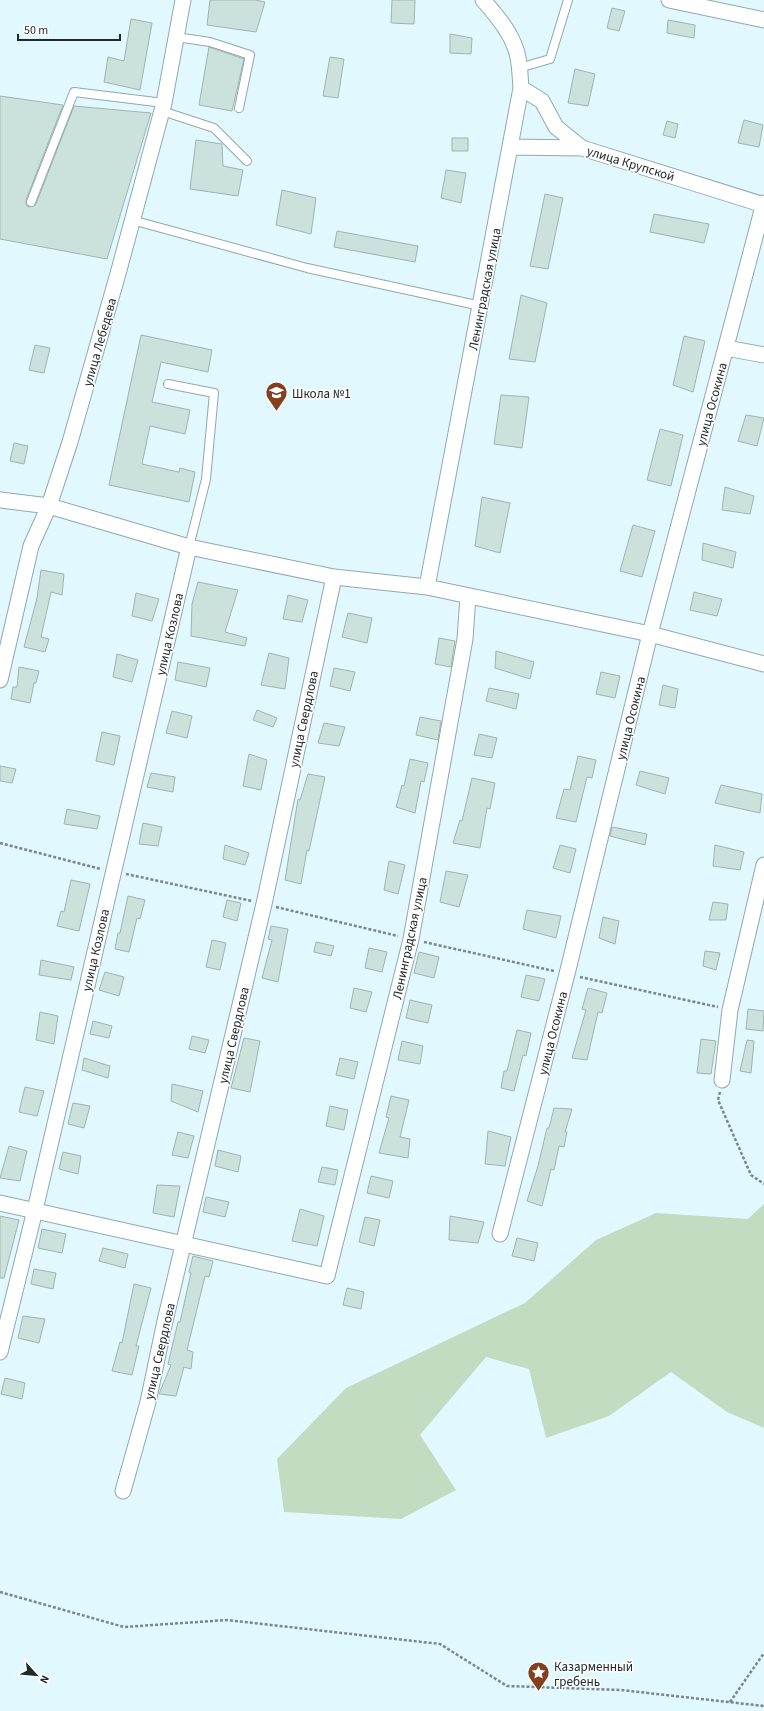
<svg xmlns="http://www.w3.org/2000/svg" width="764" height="1711" viewBox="0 0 764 1711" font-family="'Source Sans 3',sans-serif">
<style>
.green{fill:#c1dcc1}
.building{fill:#cbe2dc;stroke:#9eb4af}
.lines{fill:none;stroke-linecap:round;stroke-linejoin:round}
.lane-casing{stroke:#91a8ad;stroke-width:10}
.street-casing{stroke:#91a8ad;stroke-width:17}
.path{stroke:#77878b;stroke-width:2.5;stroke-dasharray:3 2;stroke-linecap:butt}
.lane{stroke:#fff;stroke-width:8}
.street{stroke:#fff;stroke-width:15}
.labels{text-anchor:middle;stroke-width:3;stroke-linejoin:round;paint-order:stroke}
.street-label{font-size:13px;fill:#20292b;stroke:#fff}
.poi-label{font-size:13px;fill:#20292b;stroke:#fff;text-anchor:start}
</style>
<rect width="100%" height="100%" fill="#e1f9fe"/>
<path class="green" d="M764,1204V1428L727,1412L671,1372L609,1416L546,1438L529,1369L486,1357L420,1435L456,1490L401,1519L284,1512L277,1459L346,1388L525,1303L596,1240L656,1213L748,1219Z"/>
<path class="building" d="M210,0H255L265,2L256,32L207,25Z
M392,0H415L414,24L391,23Z
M612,8L625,11L619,31L607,28Z
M131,19L152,23L140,90L104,82L108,57L124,61Z
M668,20L695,25L694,38L667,33Z
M450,34L472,38L471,54L450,53Z
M209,47L244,59L232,111L199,105Z
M330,57L344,59L338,98L323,96Z
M575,69L595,74L588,106L568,103Z
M0,96L63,105L26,200V205L29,207L34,206L36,204L74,106L151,113L107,259L0,239Z
M744,120L763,125L759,147L738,143Z
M667,121L678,124L675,138L663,135Z
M452,138H468V151H452Z
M196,140L222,144L223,166L243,170L238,196L190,189Z
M446,170L466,173L461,203L441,198Z
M282,190L316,198L311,234L276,225Z
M545,194L563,198L548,269L530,266Z
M654,214L709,224L704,243L650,232Z
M337,231L418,246L415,262L334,247Z
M521,295L547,303L535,362L509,359Z
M141,335L212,350L208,372L161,362L152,402L190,410L185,434L150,426L142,464L179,472L180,468L195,472L189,502L109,485Z
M684,336L705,341L693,392L673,385Z
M35,345L50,348L44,373L29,370Z
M501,395L529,397L522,448L494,444Z
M746,415L764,418L757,446L738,441Z
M660,429L683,435L671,486L647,480Z
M14,443L28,446L24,464L10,461Z
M725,487L754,496L750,514L722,510Z
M482,497L510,503L500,553L475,546Z
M633,525L655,531L642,577L620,571Z
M703,543L736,552L733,568L702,560Z
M41,570L64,574L62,595L51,592L41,637L49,639L45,652L24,647L37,598Z
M198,582L238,590L225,632L247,638L245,646L191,636L192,604Z
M694,592L722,599L717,616L690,610Z
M136,593L159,599L152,621L132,616Z
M288,595L308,600L302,622L283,619Z
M348,613L372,618L367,643L342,637Z
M439,638L455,641L451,667L435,664Z
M496,651L534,662L530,679L495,668Z
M269,653L289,658L285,689L261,685Z
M117,654L138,660L132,682L113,677Z
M178,662L210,668L206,687L175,680Z
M19,667L39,671L36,683H34L30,703L11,699L13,687H17Z
M334,668L355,672L350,691L330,686Z
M601,672L620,676L615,698L596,694Z
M663,685L678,689L675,708L659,705Z
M489,688L519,694L516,709L486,701Z
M257,710L277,718L273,727L253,720Z
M172,711L192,716L187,738L166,733Z
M420,717L441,721L438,740L416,735Z
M324,723L345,727L339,746L318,743Z
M102,732L120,736L114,765L96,761Z
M479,734L497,738L492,758L474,755Z
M249,754L267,760L261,790L243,786Z
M578,756L596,760L592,778L587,777L576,822L556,818L564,789L570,790Z
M410,759L428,763L424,782L421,781L415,813L396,807L402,785L404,786Z
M0,766L16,769L12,783L0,781Z
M640,771L669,778L665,794L636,785Z
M151,773L175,777L173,792L147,787Z
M308,774L325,777L309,851L307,850L301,884L285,880L298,799L300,800Z
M472,778L495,783L490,809L487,808L480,848L453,843L460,820L462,821Z
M721,785L762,794L760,813L715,803Z
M67,809L100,816L97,829L64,824Z
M143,823L162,827L158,846L139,844Z
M612,827L647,834L645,845L610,836Z
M225,845L249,853L245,865L223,859Z
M560,845L576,849L570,873L553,868Z
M715,845L744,852L740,870L713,866Z
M389,861L405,865L398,894L384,890Z
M446,871L468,875L459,907L440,902Z
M71,880L90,884L79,931L57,926L61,911L64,912Z
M128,896L145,900L140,919L137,918L129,952L115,949L118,933H120Z
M227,900L241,903L237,921L223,917Z
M713,902L728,904L726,920H709Z
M527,910L561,916L556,938L523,929Z
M603,917L619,921L615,944L599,938Z
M271,926L288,929L278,982L262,978L272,940L268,939Z
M212,940L226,943L220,970L206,967Z
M316,942L334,946L331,956L314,952Z
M369,948L387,952L382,972L365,968Z
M705,951L720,953L716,970L703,966Z
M419,952L439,957L434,978L414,973Z
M41,960L74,967L71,980L39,975Z
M105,972L124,977L119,996L99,990Z
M526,975L545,979L539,1001L521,997Z
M354,988L372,992L366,1012L350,1008Z
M588,988L607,993L602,1013L598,1012L587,1060L572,1058L586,1010L582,1009Z
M410,1000L432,1005L428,1023L406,1018Z
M748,1009L764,1011L763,1031L746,1029Z
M40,1012L58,1016L54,1044L36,1040Z
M93,1021L112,1026L109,1038L90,1034Z
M517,1030L531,1033L526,1056L523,1055L514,1091L501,1088L504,1071H507Z
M192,1036L209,1040L205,1053L189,1049Z
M244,1038L260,1041L250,1092L231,1088Z
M701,1039L716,1041L711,1074L697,1073Z
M747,1040L754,1041L751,1073L740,1071Z
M402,1041L423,1046L420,1064L398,1060Z
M84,1058L110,1066L108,1078L82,1070Z
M340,1058L358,1062L354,1079L336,1075Z
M172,1084L203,1091L198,1112L171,1101Z
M25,1087L44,1091L37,1116L19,1112Z
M391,1096L409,1100L400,1137L410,1139L408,1158L379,1153L389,1118L386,1117Z
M73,1103L90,1106L84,1128L68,1124Z
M330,1106L348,1110L344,1130L326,1126Z
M554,1108L572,1109L565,1132H567L564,1147L559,1146L554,1170L551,1169L542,1206L527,1201L538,1166L547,1128H549Z
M488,1131L511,1137L505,1166L485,1164Z
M178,1132L194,1136L188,1158L172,1155Z
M9,1146L27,1151L20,1181L0,1178Z
M218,1150L241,1156L238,1172L215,1166Z
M63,1152L81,1156L78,1174L59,1169Z
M322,1167L338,1170L335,1185L318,1182Z
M371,1176L393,1181L389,1198L367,1193Z
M157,1185L180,1186L174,1217L153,1213Z
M206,1197L229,1202L225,1217L203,1212Z
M300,1209L324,1216L317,1246L292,1241Z
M0,1216L19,1220L4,1278H0Z
M450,1216L484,1222L478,1243L449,1240Z
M365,1217L380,1220L374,1246L359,1242Z
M42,1229L66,1234L62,1253L38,1248Z
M517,1238L538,1243L534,1261L512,1256Z
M103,1248L128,1254L125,1268L99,1261Z
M193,1256L213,1261L209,1277L205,1276L187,1350L193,1352L191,1369L184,1367L176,1396L159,1394L171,1365L168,1364L178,1322H180L191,1273L189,1272Z
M34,1269L56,1273L53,1289L31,1284Z
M134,1284L151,1288L136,1346H139L132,1375L112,1371L120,1342L122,1343Z
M347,1288L364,1292L361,1309L343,1305Z
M23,1316L45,1319L39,1343L18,1338Z
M5,1378L25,1383L22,1399L1,1394Z"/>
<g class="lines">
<defs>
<path id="lane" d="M176,37L210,42L250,55L239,108
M519,68L550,59L568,0
M162,111L214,128L247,161
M31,202L74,92L164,103
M132,220L307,268L481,306
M168,384L214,393L206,479L189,547"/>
<path id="street" d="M669,0L764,20
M521,88L542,101L556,127L582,148L764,205
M510,147L582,148
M726,348L764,355
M0,500L49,506L189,547L334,577L427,587L650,634L764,664
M427,587L521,88C520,77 520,64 517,53C511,32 497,16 483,0
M0,680L31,546L49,506L70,442L119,270L164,103L183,0
M722,1080L730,1010L764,865
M0,1203L327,1276L411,939L465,639L468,596
M500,1234L567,974L650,634L764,203
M0,1352L35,1210L189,547
M123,1491L148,1402L165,1321L264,904L334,577"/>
</defs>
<use href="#lane" class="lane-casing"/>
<use href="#street" class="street-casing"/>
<path class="path" d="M0,843L101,869
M126,874L252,901
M276,907L398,936
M424,942L554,971
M580,977L718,1007
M720,1092L718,1100L751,1175L764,1184
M0,1592L124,1627L227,1620L440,1644L507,1686L621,1690L764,1706
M730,1702L764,1653"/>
<use href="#lane" class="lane"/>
<use href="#street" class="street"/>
</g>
<defs>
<symbol id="school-pin" viewBox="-11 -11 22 30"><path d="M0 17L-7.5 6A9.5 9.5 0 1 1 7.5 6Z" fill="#863f1d" stroke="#fff"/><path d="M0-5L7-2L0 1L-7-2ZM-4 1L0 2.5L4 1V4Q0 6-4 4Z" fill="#fff"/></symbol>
<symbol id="sight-pin" viewBox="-11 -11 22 30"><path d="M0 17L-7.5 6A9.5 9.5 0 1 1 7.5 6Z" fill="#863f1d" stroke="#fff"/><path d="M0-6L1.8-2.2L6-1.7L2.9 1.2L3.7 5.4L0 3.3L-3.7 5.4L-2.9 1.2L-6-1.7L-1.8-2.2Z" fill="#fff"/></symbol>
</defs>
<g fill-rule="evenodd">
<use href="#school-pin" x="264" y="380" width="25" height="34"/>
<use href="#sight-pin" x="526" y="1660" width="25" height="34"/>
</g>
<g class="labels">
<g class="street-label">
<text transform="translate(631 163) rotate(17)" y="5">улица Крупской</text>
<text transform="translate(484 289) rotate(-79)" y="5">Ленинградская улица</text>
<text transform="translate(99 342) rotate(-74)" y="5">улица Лебедева</text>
<text transform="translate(711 404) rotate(-75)" y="5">улица Осокина</text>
<text transform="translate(169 634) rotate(-77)" y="5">улица Козлова</text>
<text transform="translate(630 718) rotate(-76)" y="5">улица Осокина</text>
<text transform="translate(303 719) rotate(-78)" y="5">улица Свердлова</text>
<text transform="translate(409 938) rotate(-78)" y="5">Ленинградская улица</text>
<text transform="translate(95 950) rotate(-77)" y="5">улица Козлова</text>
<text transform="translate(552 1033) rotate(-76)" y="5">улица Осокина</text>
<text transform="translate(233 1035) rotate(-77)" y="5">улица Свердлова</text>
<text transform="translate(159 1351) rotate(-77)" y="5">улица Свердлова</text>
</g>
<g class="poi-label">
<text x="292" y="398">Школа №1</text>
<text x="554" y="1671">Казарменный<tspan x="554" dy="15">гребень</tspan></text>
</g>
</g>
<g transform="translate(36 1675) rotate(117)" stroke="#ffffff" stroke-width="3" paint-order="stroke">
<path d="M0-3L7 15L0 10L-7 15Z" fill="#20292b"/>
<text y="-6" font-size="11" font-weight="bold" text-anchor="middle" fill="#20292b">N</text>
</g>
<path d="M18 34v6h102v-6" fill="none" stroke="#20292b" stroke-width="2"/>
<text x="24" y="34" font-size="12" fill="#20292b" stroke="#ffffff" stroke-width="3" paint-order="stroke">50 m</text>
</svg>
